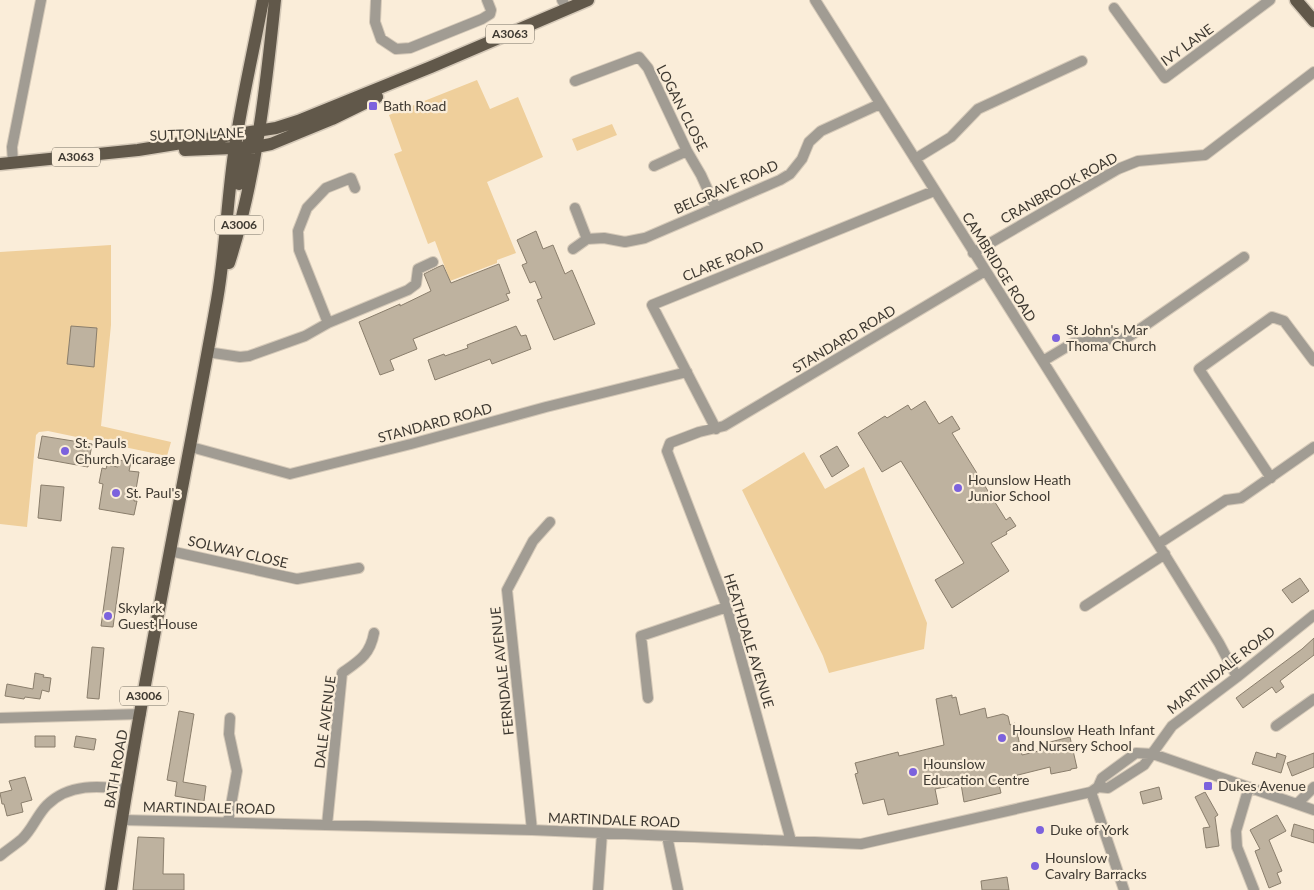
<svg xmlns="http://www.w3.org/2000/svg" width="1314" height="890" viewBox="0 0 1314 890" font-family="Lato,sans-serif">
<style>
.green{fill:#efcf9b}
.building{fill:#beb29f;stroke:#8a7e6c}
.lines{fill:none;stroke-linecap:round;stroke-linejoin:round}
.minor-casing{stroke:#d5c9b8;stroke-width:12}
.primary-casing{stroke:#d5c9b8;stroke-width:15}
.minor{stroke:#a19c93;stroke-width:10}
.primary{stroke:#61584a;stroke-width:12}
.poi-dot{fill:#7c62dd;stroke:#faedd9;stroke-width:2}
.labels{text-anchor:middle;stroke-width:4.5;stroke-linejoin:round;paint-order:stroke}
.shield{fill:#faedd9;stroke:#777064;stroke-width:1}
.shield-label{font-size:12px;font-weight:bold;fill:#3f3a32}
.street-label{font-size:14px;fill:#3f3a32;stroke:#faedd9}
.poi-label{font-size:14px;fill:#3f3a32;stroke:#faedd9;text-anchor:start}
</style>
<rect width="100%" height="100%" fill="#faedd9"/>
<path class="green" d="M477,80L490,109L518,97L543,157L487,182L516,253L497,260V263L450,281L435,241L428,244L394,154L402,151L389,115Z
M612,124L617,135L577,151L572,139Z
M111,245V325L101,426L171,442L167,456L48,431L39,432L36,435L27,527L0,524V252Z
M804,452L825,489L864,467L927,623L924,649L829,673L823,656L742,490Z"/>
<path class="building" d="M536,231L543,249L553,245L565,274L572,270L595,324L554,340L537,300L542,298L535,281L530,283L522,265L527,263L517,240Z
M499,264L510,293L506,294L509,300L413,339L417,349L390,360L394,370L380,375L359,322L400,304V306L431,291L424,274L438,267L443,265L451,283Z
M71,326L97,328L94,367L67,364Z
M516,326L521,336L526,335L531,349L492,364L490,359L435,380L428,360L444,354L445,356L468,348L467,345Z
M925,401L939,424L952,416L960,429L952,433L1006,520L1010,517L1016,526L1006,532L1007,534L991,543L1009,571L952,608L935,580L964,563L901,461L882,472L858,433L885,416L887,418L908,405L911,410Z
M42,436L92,444L88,467L38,458Z
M837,446L849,466L832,477L820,456Z
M119,460L131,462L129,471L139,472L134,501H137L134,515L99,509L103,484L99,483L102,468L106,469L107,465L118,467Z
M41,485L64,487L61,521L38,518Z
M112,547L124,548L113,627L101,626Z
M1300,578L1309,591L1292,603L1282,590Z
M1314,638V655L1280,681L1284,687L1276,693L1272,687L1243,708L1236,698L1302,649Z
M92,647L104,648L99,699L87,698Z
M35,673L44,675L43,677L51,678L49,692L42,690L40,699L25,697L24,699L5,696L7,684L33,689Z
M952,695V698L956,697L960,715L985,708L987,718L1003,714L1008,716L1010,725L1015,723L1022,755L1047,749L1046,743L1070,737L1077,768L1071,769V770L1051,774L1050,767L998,780L1001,793L964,802L961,784L935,789L938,804L888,815L884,799L863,804L855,774L858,773L855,763L898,752L899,756L944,745L936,699Z
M179,711L194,714L183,782L206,786L204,801L175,796L177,782L167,780Z
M35,736H55V747H35Z
M76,736L96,739L94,750L74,747Z
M1256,752L1276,758L1277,753L1286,756L1281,773L1252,764Z
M1314,753V767L1292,776L1287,763Z
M25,777L32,800L21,803L23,812L7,816L4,804H2L0,793L12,790L9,781Z
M1159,787L1162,799L1143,804L1140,792Z
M1205,792L1218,815L1215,817L1219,846L1206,848L1203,828L1210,827L1195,797Z
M1277,815L1286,831L1269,840L1282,871L1277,873L1281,883L1269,888L1255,851L1260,849L1250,830Z
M1294,824L1314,830V843L1291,836Z
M138,837L164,838L163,874H184V890H133Z
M1007,877L1009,890H982L981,881Z"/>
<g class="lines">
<defs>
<path id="minor" d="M376,0L375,22L381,39L396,49L410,48L482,19L490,14L491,10L487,0
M562,0L567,9
M815,0L1158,544L1219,643L1237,677
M1114,8L1165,78L1270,0
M575,81L639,57L648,68L687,151L701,175L715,206
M915,159L951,137L978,109L1082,61
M13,163L12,147L41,0
M654,166L687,151
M575,208L587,239
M573,249L587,239L604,238L625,242L645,238L780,180L790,174L802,159L809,142L821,131L880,104
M973,253L1118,169L1138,161L1205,155L1314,72
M328,323L299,250L298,231L307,208L326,188L351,178L355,188
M207,352L240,357L249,356L305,336L328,323L408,290L416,284L418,269L433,262
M1043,361L1073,343L1127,338L1244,257
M716,429L652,305L934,191
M191,447L290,474L411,444L546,407L687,372
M1271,478L1199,369L1272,317L1284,321L1314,361
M1158,544L1226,500L1241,498L1314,447
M170,551L297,579L359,568
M1085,606L1165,554
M648,698L641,636L727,607
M0,718L141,714
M1276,726L1314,699
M1098,787L1108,788L1144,765L1172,726L1237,677L1314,615
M1249,787L1236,831L1237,847L1254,890
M1091,792L1124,890
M1297,804L1314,787
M122,820L532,830L861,844L1091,792L1098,787L1102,778L1136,753L1153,754L1314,810
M228,822L237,771L229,734L230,718
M327,825L342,673C359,661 370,655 374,633
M532,830L507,590L533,541L550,522
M667,836L678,890
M791,841L727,607L667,451L670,443L699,432L724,426L985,271
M0,856C7,850 15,845 22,839C32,830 37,815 47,805C69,783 99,786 128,789
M598,890L602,833"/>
<path id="primary" d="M1296,0L1314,21
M185,150L256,147L271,144L332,119L377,97
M0,164L138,150L276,128L298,121L431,67L588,0
M239,184L249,140
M229,263C256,178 266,88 275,0
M111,890C140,692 182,497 217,300C226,249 227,198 235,147C242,98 254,49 263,0"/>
</defs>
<use href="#minor" class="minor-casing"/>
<use href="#primary" class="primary-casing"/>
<use href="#minor" class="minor"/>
<use href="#primary" class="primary"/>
</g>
<g class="poi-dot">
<rect x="368" y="101" width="10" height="10" rx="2.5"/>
<circle cx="1056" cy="338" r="5"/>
<circle cx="65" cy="451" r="5"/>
<circle cx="958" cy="488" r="5"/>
<circle cx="116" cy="493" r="5"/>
<circle cx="108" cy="616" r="5"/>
<circle cx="1002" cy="738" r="5"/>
<circle cx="913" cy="772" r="5"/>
<rect x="1203" y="781" width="10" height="10" rx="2.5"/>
<circle cx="1040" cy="830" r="5"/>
<circle cx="1035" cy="866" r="5"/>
</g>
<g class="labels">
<g class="shield">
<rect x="486" y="24.5" width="48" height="19" rx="4"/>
<rect x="52" y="147.5" width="48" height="19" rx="4"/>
<rect x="215" y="215.5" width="48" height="19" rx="4"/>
<rect x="120" y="686.5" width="48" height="19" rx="4"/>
</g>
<g class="shield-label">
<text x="510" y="38">A3063</text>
<text x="76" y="161">A3063</text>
<text x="239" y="229">A3006</text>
<text x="144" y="700">A3006</text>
</g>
<g class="street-label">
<text transform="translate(1187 45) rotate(-36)" y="5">IVY LANE</text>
<text transform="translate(682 108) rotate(63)" y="5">LOGAN CLOSE</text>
<text transform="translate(197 134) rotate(-2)" y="5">SUTTON LANE</text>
<text transform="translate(726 187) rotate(-24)" y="5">BELGRAVE ROAD</text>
<text transform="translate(1059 188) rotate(-29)" y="5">CRANBROOK ROAD</text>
<text transform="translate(723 261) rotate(-22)" y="5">CLARE ROAD</text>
<text transform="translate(999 267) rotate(58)" y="5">CAMBRIDGE ROAD</text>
<text transform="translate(844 339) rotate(-31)" y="5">STANDARD ROAD</text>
<text transform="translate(435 423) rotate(-15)" y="5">STANDARD ROAD</text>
<text transform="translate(238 552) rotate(13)" y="5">SOLWAY CLOSE</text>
<text transform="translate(749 641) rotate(73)" y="5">HEATHDALE AVENUE</text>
<text transform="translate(1221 670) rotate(-38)" y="5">MARTINDALE ROAD</text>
<text transform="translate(502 671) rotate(-96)" y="5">FERNDALE AVENUE</text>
<text transform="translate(325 722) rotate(-83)" y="5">DALE AVENUE</text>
<text transform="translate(116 769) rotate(-80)" y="5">BATH ROAD</text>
<text transform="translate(209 808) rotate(1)" y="5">MARTINDALE ROAD</text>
<text transform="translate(614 820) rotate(2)" y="5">MARTINDALE ROAD</text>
</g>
<g class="poi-label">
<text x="383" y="111">Bath Road</text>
<text x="1066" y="335">St John's Mar<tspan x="1066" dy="16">Thoma Church</tspan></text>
<text x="75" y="448">St. Pauls<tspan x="75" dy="16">Church Vicarage</tspan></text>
<text x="968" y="485">Hounslow Heath<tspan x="968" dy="16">Junior School</tspan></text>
<text x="126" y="498">St. Paul's</text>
<text x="118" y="613">Skylark<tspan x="118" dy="16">Guest House</tspan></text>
<text x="1012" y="735">Hounslow Heath Infant<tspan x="1012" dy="16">and Nursery School</tspan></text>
<text x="923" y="769">Hounslow<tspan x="923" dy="16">Education Centre</tspan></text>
<text x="1218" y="791">Dukes Avenue</text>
<text x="1050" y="835">Duke of York</text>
<text x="1045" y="863">Hounslow<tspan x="1045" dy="16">Cavalry Barracks</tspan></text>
</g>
</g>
</svg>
